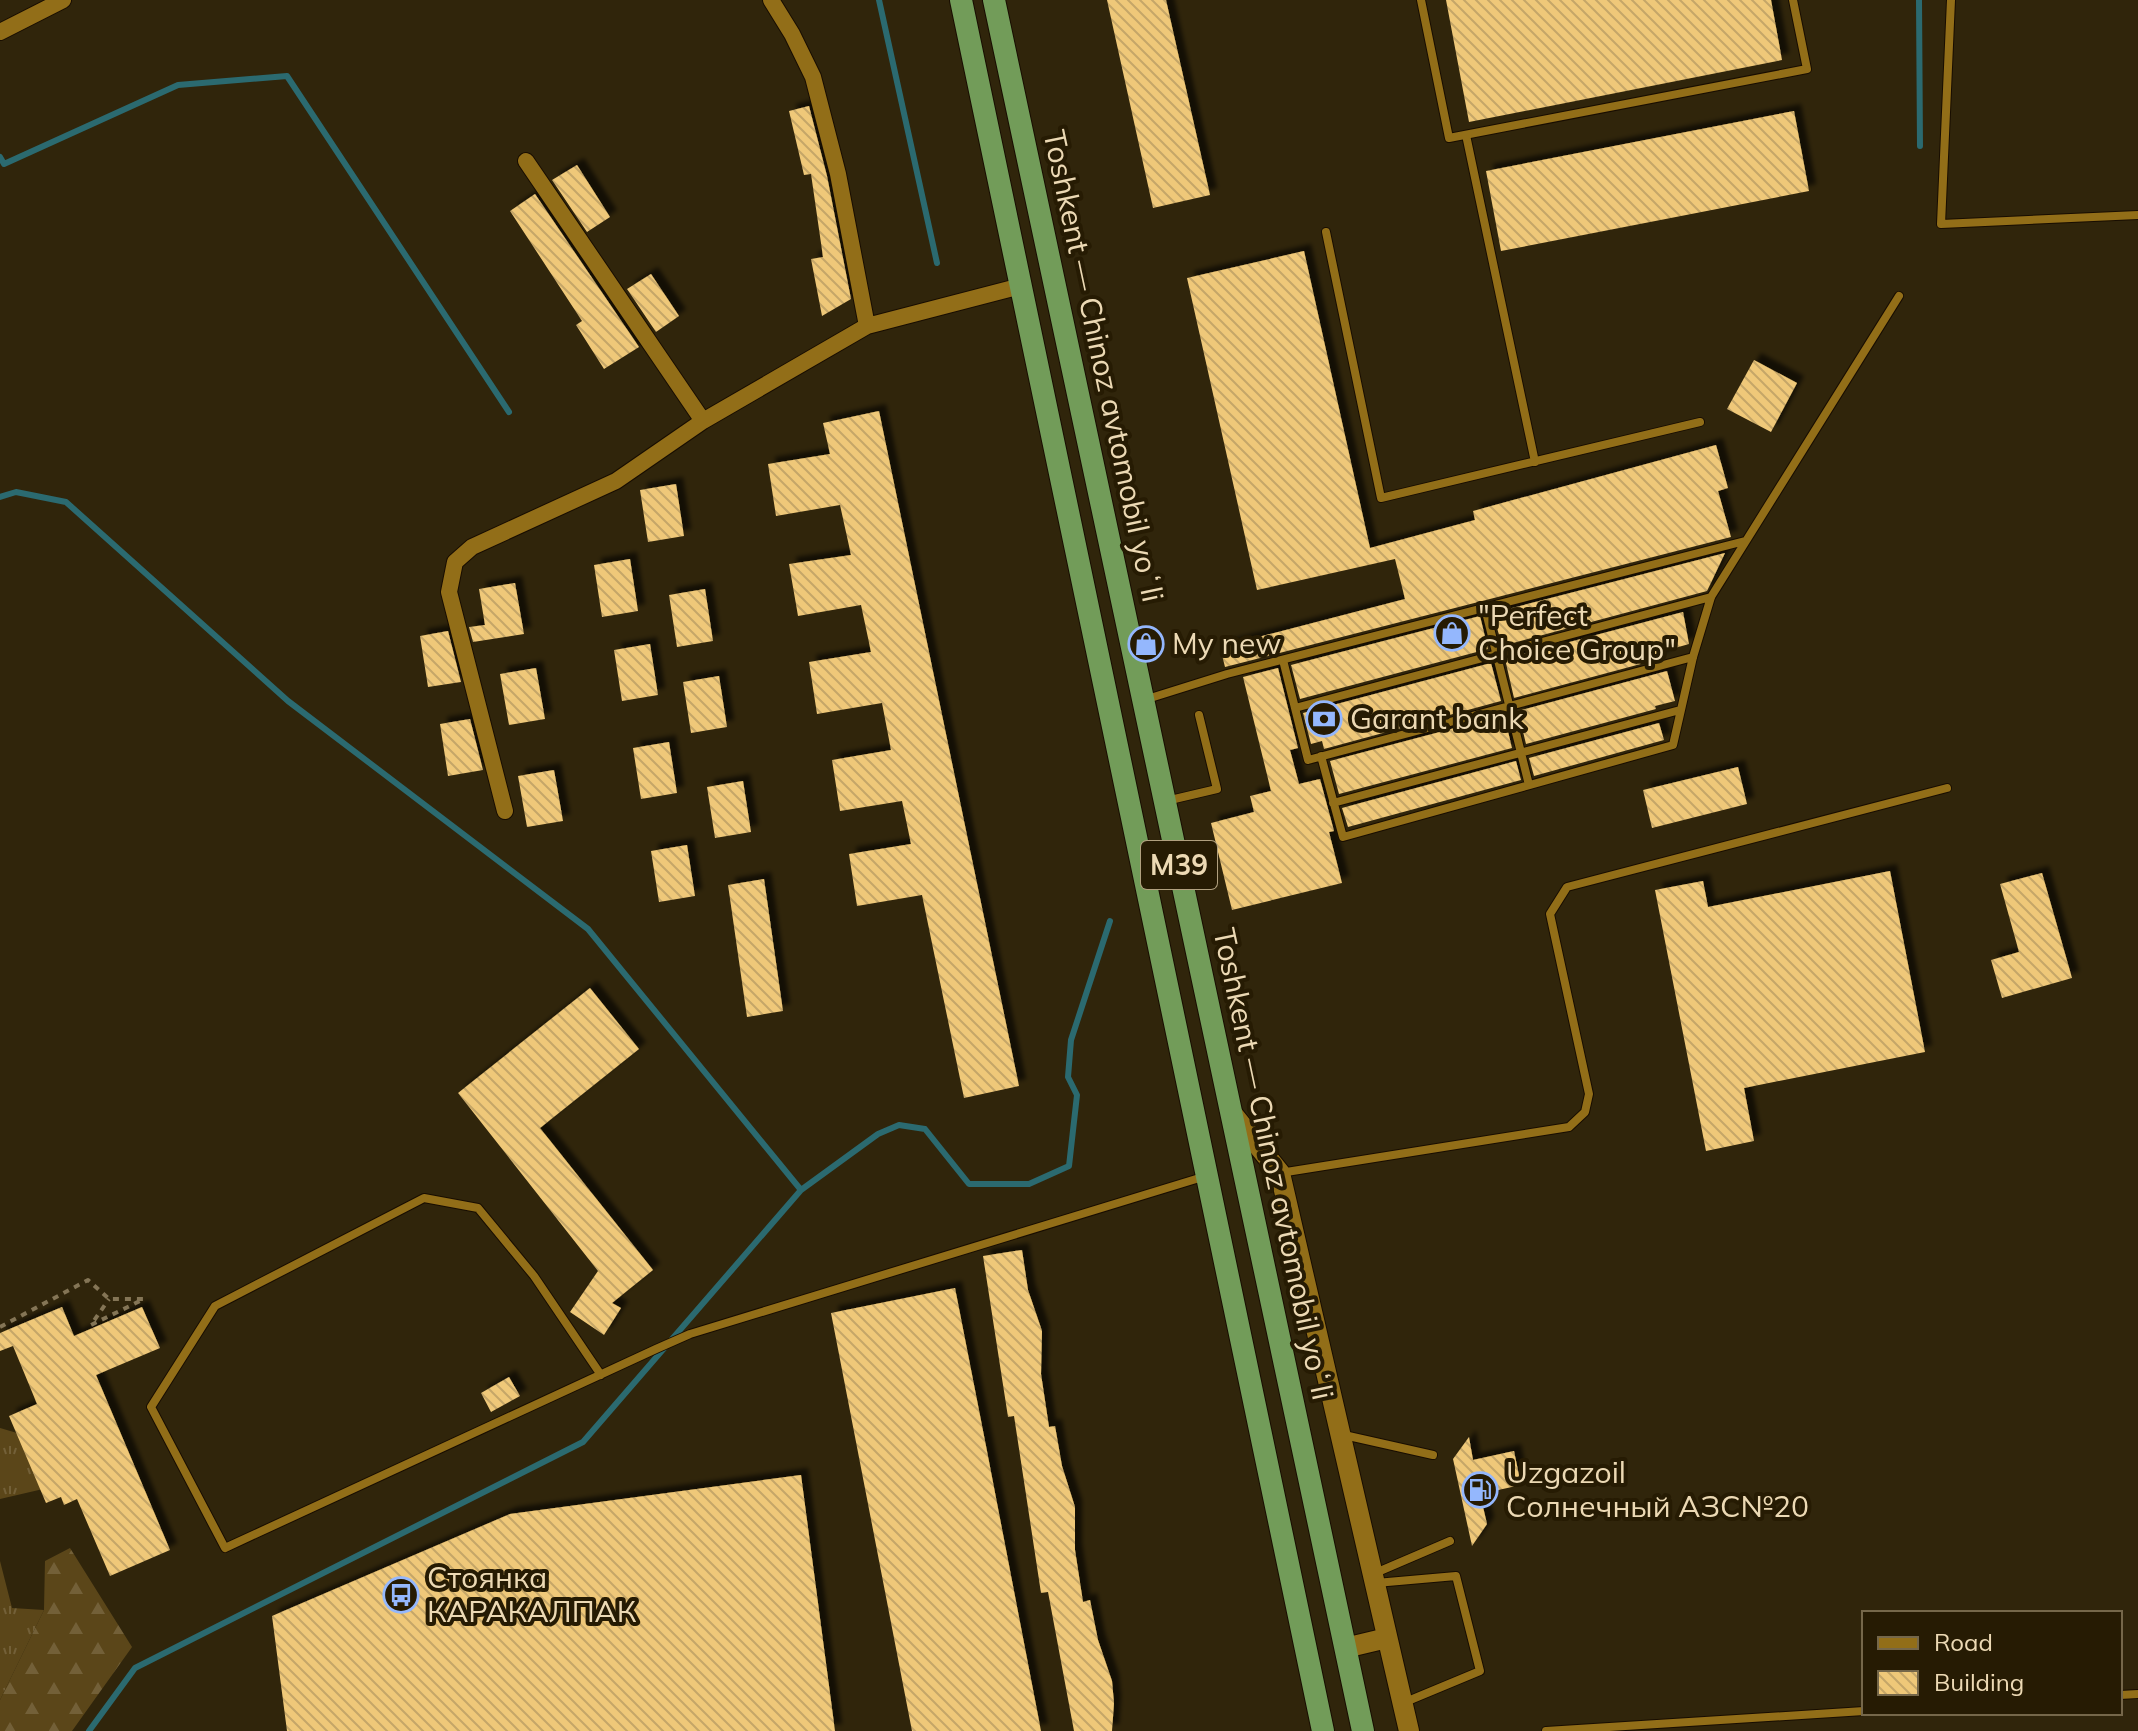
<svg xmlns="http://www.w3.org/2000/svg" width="2138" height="1731" viewBox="0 0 2138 1731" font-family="Mulish,sans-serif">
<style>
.grass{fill:url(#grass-tufts)}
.forest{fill:url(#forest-firs)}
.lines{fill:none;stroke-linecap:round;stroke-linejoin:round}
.stream{stroke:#2b6a70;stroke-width:6}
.building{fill:url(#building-back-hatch);filter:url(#shadow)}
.service-casing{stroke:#180d00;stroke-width:10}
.minor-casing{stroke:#180d00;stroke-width:18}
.tertiary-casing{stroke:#180d00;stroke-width:22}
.trunk-casing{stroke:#180d00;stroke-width:24}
.path{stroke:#847556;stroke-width:4;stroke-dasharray:6 6;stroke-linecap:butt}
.service{stroke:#926e18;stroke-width:8}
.minor{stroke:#926e18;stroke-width:16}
.tertiary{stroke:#926e18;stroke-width:20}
.trunk{stroke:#729c59;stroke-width:22}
.labels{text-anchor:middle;stroke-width:8;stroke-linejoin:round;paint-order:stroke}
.shield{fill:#261b03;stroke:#b1a07f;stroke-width:2}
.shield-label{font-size:28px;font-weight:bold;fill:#ecd9b4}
.street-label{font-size:30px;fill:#ecd9b4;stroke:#261b03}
.poi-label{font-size:30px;fill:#ecd9b4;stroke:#261b03;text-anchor:start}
</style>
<defs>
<pattern id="grass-tufts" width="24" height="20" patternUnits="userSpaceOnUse" patternTransform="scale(2)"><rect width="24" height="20" fill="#5b4619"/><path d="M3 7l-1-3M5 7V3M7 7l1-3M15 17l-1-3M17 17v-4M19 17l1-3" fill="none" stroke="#736038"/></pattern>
<pattern id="forest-firs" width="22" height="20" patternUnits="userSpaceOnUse" patternTransform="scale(2)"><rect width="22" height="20" fill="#5b4619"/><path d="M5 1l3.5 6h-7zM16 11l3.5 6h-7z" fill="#736038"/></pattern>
<pattern id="building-back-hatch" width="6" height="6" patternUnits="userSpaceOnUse" patternTransform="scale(2)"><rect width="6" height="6" fill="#efc879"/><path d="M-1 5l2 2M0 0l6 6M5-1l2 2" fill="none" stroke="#c5a668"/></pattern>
<filter id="shadow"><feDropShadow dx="7" dy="-7" stdDeviation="2" flood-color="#0009"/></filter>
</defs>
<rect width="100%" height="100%" fill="#30250b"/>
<path class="grass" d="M0,1428L17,1433L43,1489L0,1499Z
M0,1561L12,1608L44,1610L0,1700Z"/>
<path class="forest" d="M70,1548L132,1647L72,1731H0V1700L44,1610L45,1561Z"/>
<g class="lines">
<path class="stream" d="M879,0L937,263
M1919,0L1920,146
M0,157L4,164L178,85L287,76L509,412
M0,497L16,492L66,502L288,701L588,929L801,1190
M89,1731L135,1668L583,1442L801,1190L878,1134L899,1125L925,1129L969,1184H1029L1069,1166L1077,1095L1068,1077L1071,1040L1110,921"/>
</g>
<path class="building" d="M1107,0H1166L1210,195L1153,208Z
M1446,0H1771L1782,60L1469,122Z
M809,106L827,176L851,299L822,316L811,259L823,257L811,174L804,175L789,111Z
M1794,111L1809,191L1501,251L1486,171Z
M577,165L610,217L587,232L552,180Z
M535,194L639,347L604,369L576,325L582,321L510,211Z
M1304,251L1370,548L1475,520L1473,511L1716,445L1728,488L1718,491L1731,537L1225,667L1220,647L1405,599L1395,559L1257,590L1187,278Z
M651,274L679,316L656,332L627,289Z
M1754,360L1797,383L1771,432L1727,409Z
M879,411L1019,1086L964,1098L922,895L857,906L849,854L911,844L902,801L840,811L832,760L891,750L882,703L817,714L809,662L871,652L861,605L798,616L789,564L851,555L840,505L776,516L768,464L830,454L823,423Z
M676,484L684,536L648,542L640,490Z
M1725,553L1707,591L1502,646L1493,613Z
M630,559L638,611L602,617L594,565Z
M515,583L524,634L473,642L469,627L485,625L479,589Z
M705,589L713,641L677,647L669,595Z
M1683,612L1689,644L1661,652L1663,658L1514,698L1505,659Z
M1480,616L1488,649L1300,699L1291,665Z
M448,631L461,682L428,687L420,636Z
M650,644L658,695L622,701L614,650Z
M1491,663L1501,701L1324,749L1322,741L1311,744L1303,713Z
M536,668L545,719L509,725L500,674Z
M1278,668L1298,748L1290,750L1299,784L1320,779L1334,831L1329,832L1342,883L1232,910L1211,823L1254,812L1250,796L1271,791L1243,677Z
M1667,671L1675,701L1655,706L1656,709L1526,744L1518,711Z
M719,676L727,727L691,733L683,682Z
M1504,715L1512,748L1339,794L1330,761Z
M470,719L483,770L448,776L440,724Z
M1659,723L1664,740L1534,776L1529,758Z
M669,742L677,793L641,799L633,748Z
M1516,761L1521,780L1348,827L1342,808Z
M1738,767L1747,804L1652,828L1643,790Z
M554,770L563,821L527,827L518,776Z
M743,781L751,832L715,838L707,787Z
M687,845L695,896L659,902L651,851Z
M1890,871L1925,1052L1744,1088L1754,1141L1706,1151L1655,890L1703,881L1708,907Z
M2042,873L2072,978L2002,998L1991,960L2019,952L2000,884Z
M764,879L783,1011L747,1017L728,885Z
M590,988L639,1049L540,1128L653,1270L612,1303L621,1308L604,1335L570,1312L598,1271L458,1093Z
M1022,1250L1028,1290L1042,1331L1041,1374L1049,1427L1055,1426L1062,1466L1075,1507V1550L1083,1602L1090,1600L1098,1640L1112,1681L1114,1703L1112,1731H1074L1048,1592L1041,1593L1014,1416L1008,1417L983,1256Z
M955,1288L986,1446L1041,1731H912L831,1313Z
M62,1307L74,1336L142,1307L160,1348L96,1375L170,1550L110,1576L77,1499L64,1505L61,1497L46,1503L9,1416L37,1404L13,1346L0,1351V1333Z
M509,1377L520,1396L491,1412L481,1393Z
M1469,1437L1473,1460L1514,1451L1521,1485L1480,1494L1487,1524L1472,1546L1453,1459Z
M801,1475L835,1731H287L272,1616L510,1514Z"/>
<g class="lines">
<defs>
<path id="service" d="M1421,0L1449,138L1807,69L1793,0
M1951,0L1941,224L2138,215
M1466,135L1535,462
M1326,232L1381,498L1700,422
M1485,608L1529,785
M1283,660L1308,760L1693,657
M1144,700L1227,674L1745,541
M1295,708L1711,597
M1321,756L1343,837L1673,745L1693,657L1711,597L1899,296
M1166,801L1217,789L1199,715
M1333,803L1680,710
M1280,1173L1569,1127L1585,1112L1589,1094L1550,914L1567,887L1947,788
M601,1375L534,1276L478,1208L424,1198L215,1306L151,1407L225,1548L656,1349L690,1334L1206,1176
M1344,1435L1433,1455
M1373,1574L1450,1541
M1376,1583L1456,1576L1480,1671L1403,1703
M2120,1695L2138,1694
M1546,1731L1864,1711"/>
<path id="minor" d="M771,0L792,34L813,77L838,174L867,326
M0,32L63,0
M526,161L703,421
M505,811L449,592L455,562L472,547L616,481L703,421L867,326L1021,286"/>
<path id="tertiary" d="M1231,1112L1280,1173L1409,1731
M1345,1648L1387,1638"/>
<path id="trunk" d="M961,0L1323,1731
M994,0L1363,1731"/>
</defs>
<use href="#service" class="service-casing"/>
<use href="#minor" class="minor-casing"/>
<use href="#tertiary" class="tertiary-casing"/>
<use href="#trunk" class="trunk-casing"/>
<path class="path" d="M0,1327L88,1280L109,1299H144L91,1325L109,1299"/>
<use href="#service" class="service"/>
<use href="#minor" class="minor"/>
<use href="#tertiary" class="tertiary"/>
<use href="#trunk" class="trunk"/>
</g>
<defs>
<symbol id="shop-ring" viewBox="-11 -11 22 22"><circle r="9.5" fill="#261b03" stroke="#94b7fd" stroke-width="1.5"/><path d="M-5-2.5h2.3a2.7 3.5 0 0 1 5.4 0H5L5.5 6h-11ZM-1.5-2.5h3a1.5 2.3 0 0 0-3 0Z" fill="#94b7fd"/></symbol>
<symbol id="bank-ring" viewBox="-11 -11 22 22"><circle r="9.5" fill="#261b03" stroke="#94b7fd" stroke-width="1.5"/><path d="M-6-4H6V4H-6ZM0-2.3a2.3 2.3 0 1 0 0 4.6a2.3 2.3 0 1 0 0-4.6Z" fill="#94b7fd"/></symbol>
<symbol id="fuel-ring" viewBox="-11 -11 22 22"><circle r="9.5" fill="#261b03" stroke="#94b7fd" stroke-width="1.5"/><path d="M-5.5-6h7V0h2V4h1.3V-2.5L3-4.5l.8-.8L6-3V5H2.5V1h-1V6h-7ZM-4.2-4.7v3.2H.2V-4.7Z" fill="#94b7fd"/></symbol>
<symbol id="bus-ring" viewBox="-11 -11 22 22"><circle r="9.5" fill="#261b03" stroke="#94b7fd" stroke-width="1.5"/><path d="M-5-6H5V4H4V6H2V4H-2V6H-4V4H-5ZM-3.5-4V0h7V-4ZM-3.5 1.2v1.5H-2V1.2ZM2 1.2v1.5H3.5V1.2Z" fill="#94b7fd"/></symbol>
</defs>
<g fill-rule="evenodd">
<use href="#shop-ring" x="1432" y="613" width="40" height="40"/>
<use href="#shop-ring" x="1126" y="624" width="40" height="40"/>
<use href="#bank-ring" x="1304" y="699" width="40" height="40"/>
<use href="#fuel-ring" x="1460" y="1470" width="40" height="40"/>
<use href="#bus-ring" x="381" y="1575" width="40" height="40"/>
</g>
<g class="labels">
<rect class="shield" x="1141" y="841" width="76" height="48" rx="6"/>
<g class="shield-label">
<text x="1179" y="875">M39</text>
</g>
<g class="street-label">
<text transform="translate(1103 366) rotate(78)" y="10">Toshkent — Chinoz avtomobil yoʻli</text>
<text transform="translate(1273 1164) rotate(78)" y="10">Toshkent — Chinoz avtomobil yoʻli</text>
</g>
<g class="poi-label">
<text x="1478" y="626">"Perfect<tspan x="1478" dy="34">Choice Group"</tspan></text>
<text x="1172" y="654">My new</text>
<text x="1350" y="729">Garant bank</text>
<text x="1506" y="1483">Uzgazoil<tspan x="1506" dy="34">Солнечный АЗС№20</tspan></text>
<text x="427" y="1588">Стоянка<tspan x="427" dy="34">КАРАКАЛПАК</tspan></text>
</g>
</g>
<rect x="1862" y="1611" width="260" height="104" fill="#261b03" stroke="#75674a" stroke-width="2"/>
<rect x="1878" y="1637" width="40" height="12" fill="#926e18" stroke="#75674a" stroke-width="2"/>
<text x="1934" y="1651" font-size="24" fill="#ecd9b4">Road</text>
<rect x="1878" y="1671" width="40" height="24" fill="url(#building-back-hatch)" stroke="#75674a" stroke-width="2"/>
<text x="1934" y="1691" font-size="24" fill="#ecd9b4">Building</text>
</svg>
